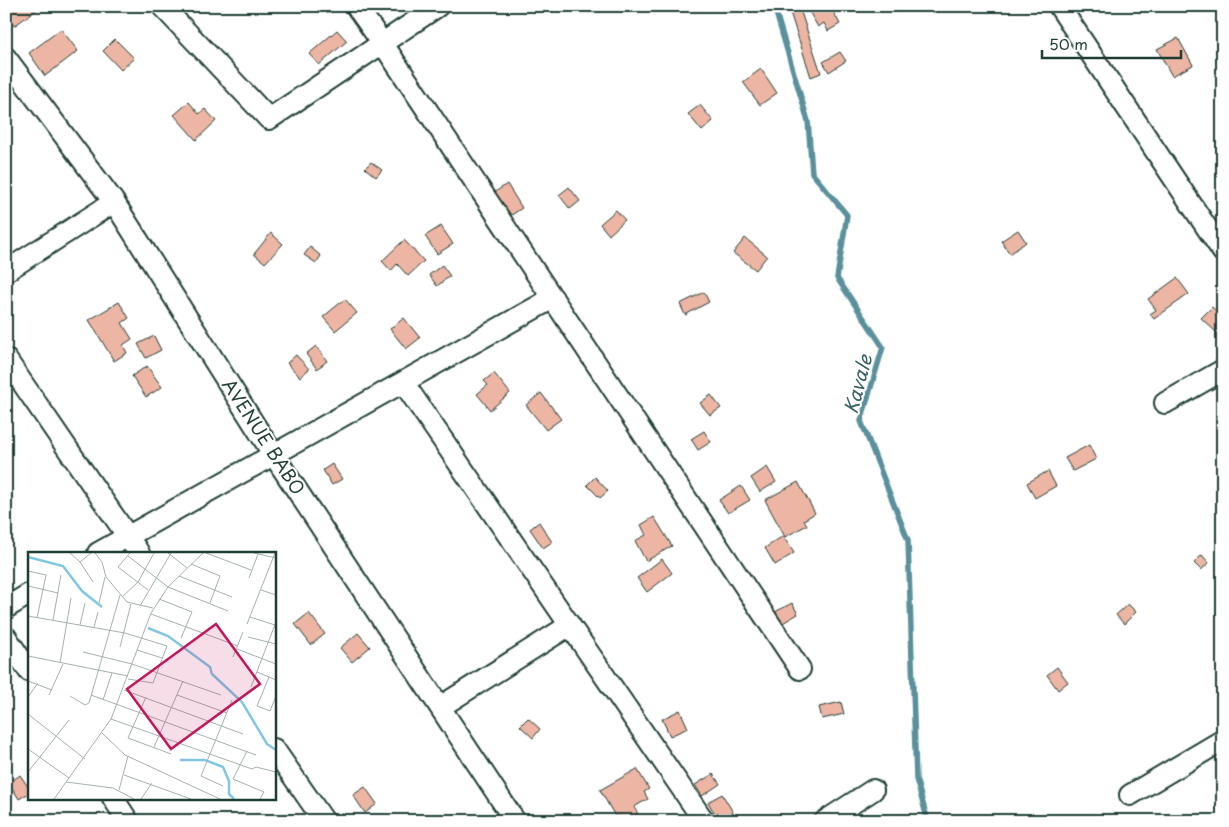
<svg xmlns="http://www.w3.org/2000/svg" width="1229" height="827" viewBox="0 0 1229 827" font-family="'Playpen Sans',sans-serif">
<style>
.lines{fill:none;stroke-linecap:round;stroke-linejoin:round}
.stream{stroke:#5a909c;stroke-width:5.5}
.building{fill:#edb5a3;stroke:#1f3d34}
.minor-casing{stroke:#1f3d34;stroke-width:24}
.minor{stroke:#fff;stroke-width:20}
.labels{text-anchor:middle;stroke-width:4;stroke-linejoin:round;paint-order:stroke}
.street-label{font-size:18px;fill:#1f3d34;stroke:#fff}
.water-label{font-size:19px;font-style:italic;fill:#386060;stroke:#fff}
.inset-river{fill:none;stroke:#81c7e2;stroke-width:2.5}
.inset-road{fill:none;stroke:#a5b1ae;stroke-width:1}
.view{fill:#c2185b;fill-opacity:0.15;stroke:#c2185b;stroke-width:2.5}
.inset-edge{fill:none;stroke:#1f3d34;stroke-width:2.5}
</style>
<rect width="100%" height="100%" fill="#fff"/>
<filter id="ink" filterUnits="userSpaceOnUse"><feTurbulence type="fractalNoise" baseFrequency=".02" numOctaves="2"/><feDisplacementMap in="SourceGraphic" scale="10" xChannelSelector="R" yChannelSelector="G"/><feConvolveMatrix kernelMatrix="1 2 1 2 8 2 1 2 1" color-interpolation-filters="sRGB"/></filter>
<g filter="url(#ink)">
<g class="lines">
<path class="stream" d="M774,6L808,121L812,173L847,215L837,278L883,347L861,421L908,540L916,779L928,821"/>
</g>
<path class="building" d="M6,6H38L39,8L14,26L6,16Z
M788,6H799L821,73L811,77Z
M806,6H830L840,24L828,31L824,23L818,27Z
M61,29L78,51L45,76L29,53Z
M337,30L347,41L319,65L309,54Z
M1178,38L1193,65L1172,76L1157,49Z
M115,39L134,58L121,70L103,51Z
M840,52L846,61L829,72L823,62Z
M761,69L777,93L760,105L743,82Z
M189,102L199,114L205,109L216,121L196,140L174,115Z
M700,105L713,121L702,131L688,114Z
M371,162L382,170L376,177L365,168Z
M507,184L522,208L507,218L492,194Z
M569,187L580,201L570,209L559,195Z
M616,210L625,220L609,235L600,224Z
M441,226L453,244L437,254L425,236Z
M1018,230L1026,242L1010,254L1001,241Z
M271,233L283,244L265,263L254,254Z
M745,238L767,256L756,270L733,253Z
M404,240L424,261L408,276L397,264L391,271L382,261Z
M310,247L321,256L316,263L304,255Z
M442,265L450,276L437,286L429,275Z
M1177,278L1189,294L1154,319L1150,314L1156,310L1148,299Z
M704,292L709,302L685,315L680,304Z
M345,299L357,313L335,331L323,317Z
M119,302L129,318L122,323L132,339L123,345L127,353L114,361L89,320Z
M1212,307L1223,317V325L1216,332L1201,318Z
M404,318L420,338L406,349L390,329Z
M154,336L161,350L146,358L138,344Z
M316,346L327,361L317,369L306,354Z
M296,355L309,369L300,377L287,363Z
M147,366L162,387L146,397L132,376Z
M494,373L510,393L490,410L477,394L488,385L484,381Z
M541,393L561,419L546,430L526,405Z
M711,395L721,408L710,415L700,403Z
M704,431L711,442L698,450L691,439Z
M1089,445L1096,459L1073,471L1065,458Z
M332,464L342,479L332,485L323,470Z
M767,467L776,482L760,492L751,478Z
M1048,471L1056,486L1035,498L1027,483Z
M595,477L608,491L600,498L587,485Z
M798,482L815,513L804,520L807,525L785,537L765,500Z
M741,486L750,500L728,513L719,500Z
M654,517L672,546L646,561L635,541L646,535L641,525Z
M539,522L552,542L543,548L530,529Z
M783,536L794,553L775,565L765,548Z
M1202,555L1209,563L1201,570L1194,563Z
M662,559L672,573L647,592L637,578Z
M792,603L798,614L781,624L775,612Z
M1128,604L1136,612L1124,624L1116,615Z
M309,613L325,634L311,645L295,624Z
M358,633L370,647L352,662L340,648Z
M1057,667L1068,682L1058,690L1047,675Z
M841,702L844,714L822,719L819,707Z
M680,710L688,728L670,736L662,719Z
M528,718L540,729L533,738L520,726Z
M637,769L649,789L644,792L648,799L634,807L638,814L625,821H622L619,816L616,818L600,790Z
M713,774L720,784L702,796L695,785Z
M20,775L29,788V793L19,799L9,783Z
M365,787L377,804L365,813L353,795Z
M722,794L733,812L718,820L708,802Z"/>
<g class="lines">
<defs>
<path id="minor" d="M162,6L269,119L438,6
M356,6L383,44L800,669
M1059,6L1223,252
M6,58L114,202L273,454L515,821
M6,271L114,202
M6,359L139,553
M403,382L704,821
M1165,403L1223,370
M98,553L553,298
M6,608L29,594
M6,637L29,671
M440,707L570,625
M274,749L324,821
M1130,795L1223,740
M113,798L128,821
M825,821L873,790"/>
</defs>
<use href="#minor" class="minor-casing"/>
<use href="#minor" class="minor"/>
</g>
</g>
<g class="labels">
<g class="street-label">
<text transform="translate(263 437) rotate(57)" y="6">AVENUE BABO</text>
</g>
<g class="water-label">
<text transform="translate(858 384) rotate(-75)" y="7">Kavale</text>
</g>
</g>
<g transform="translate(28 552)">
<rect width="248" height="248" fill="#fff"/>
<path class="inset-river" d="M0,5L35,14L54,39L74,55M120,76L140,84L182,115L184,122L214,150L239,192L248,198M152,208H177L195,215L201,229V242L206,247"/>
<path class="inset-road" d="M42,1L52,10L63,1M67,1L74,10L78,25L99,50L125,56M102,1L90,15L120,38M140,1L159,16M178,1L223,18M226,1L248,6M100,4L140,35L200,59M52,10L65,30M163,12L192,24L182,51M0,19L18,23L9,66M151,24L204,45M221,26L230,2M0,34L30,41M233,38L248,43M94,45L110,30L126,1M131,47L164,60L153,86M71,51L77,25M112,54L143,1M123,62L210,94M0,64L97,81L139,94L125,131L100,127M222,65L247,73M25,68L33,23M219,72L247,1M52,73L57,51M66,75L70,60M220,85L248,92M92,95L103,52M209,97L248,112M109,98L134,106M55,100L104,112L193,143M0,104L100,124M205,105L215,80M32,111L43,46M229,120L248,128M241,125L229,154L242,159L248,144M0,129L24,138M223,135L248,70M96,138L215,182M21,143L35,112M63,143L228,203M149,143L199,161M42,144L57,153L61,151L92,43M0,145L10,131M118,145L100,186L143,202M75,148L84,121M0,162L57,207M83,167L224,217L228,215L248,220M74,181L97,203L192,247M126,195L155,129M0,197L41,226M219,199L205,227L236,240L232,247M0,220L41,168M96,223L163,247M38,230L85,236L106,247M195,234L173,224L204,148M91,238L100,204M26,247L83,167L123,61L140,35L175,1M113,247L124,231"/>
<path class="view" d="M188,72L232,132L143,197L99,137Z"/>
<rect width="248" height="248" class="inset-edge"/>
</g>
<rect width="1229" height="827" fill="none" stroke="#fff" stroke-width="25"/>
<rect x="12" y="12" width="1204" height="802" fill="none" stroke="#1f3d34" stroke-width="2" filter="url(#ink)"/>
<path d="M1042 50v8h139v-8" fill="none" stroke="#1f3d34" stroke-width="2.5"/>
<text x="1049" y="50" font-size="15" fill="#1f3d34" stroke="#ffffff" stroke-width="4" paint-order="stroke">50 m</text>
</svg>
